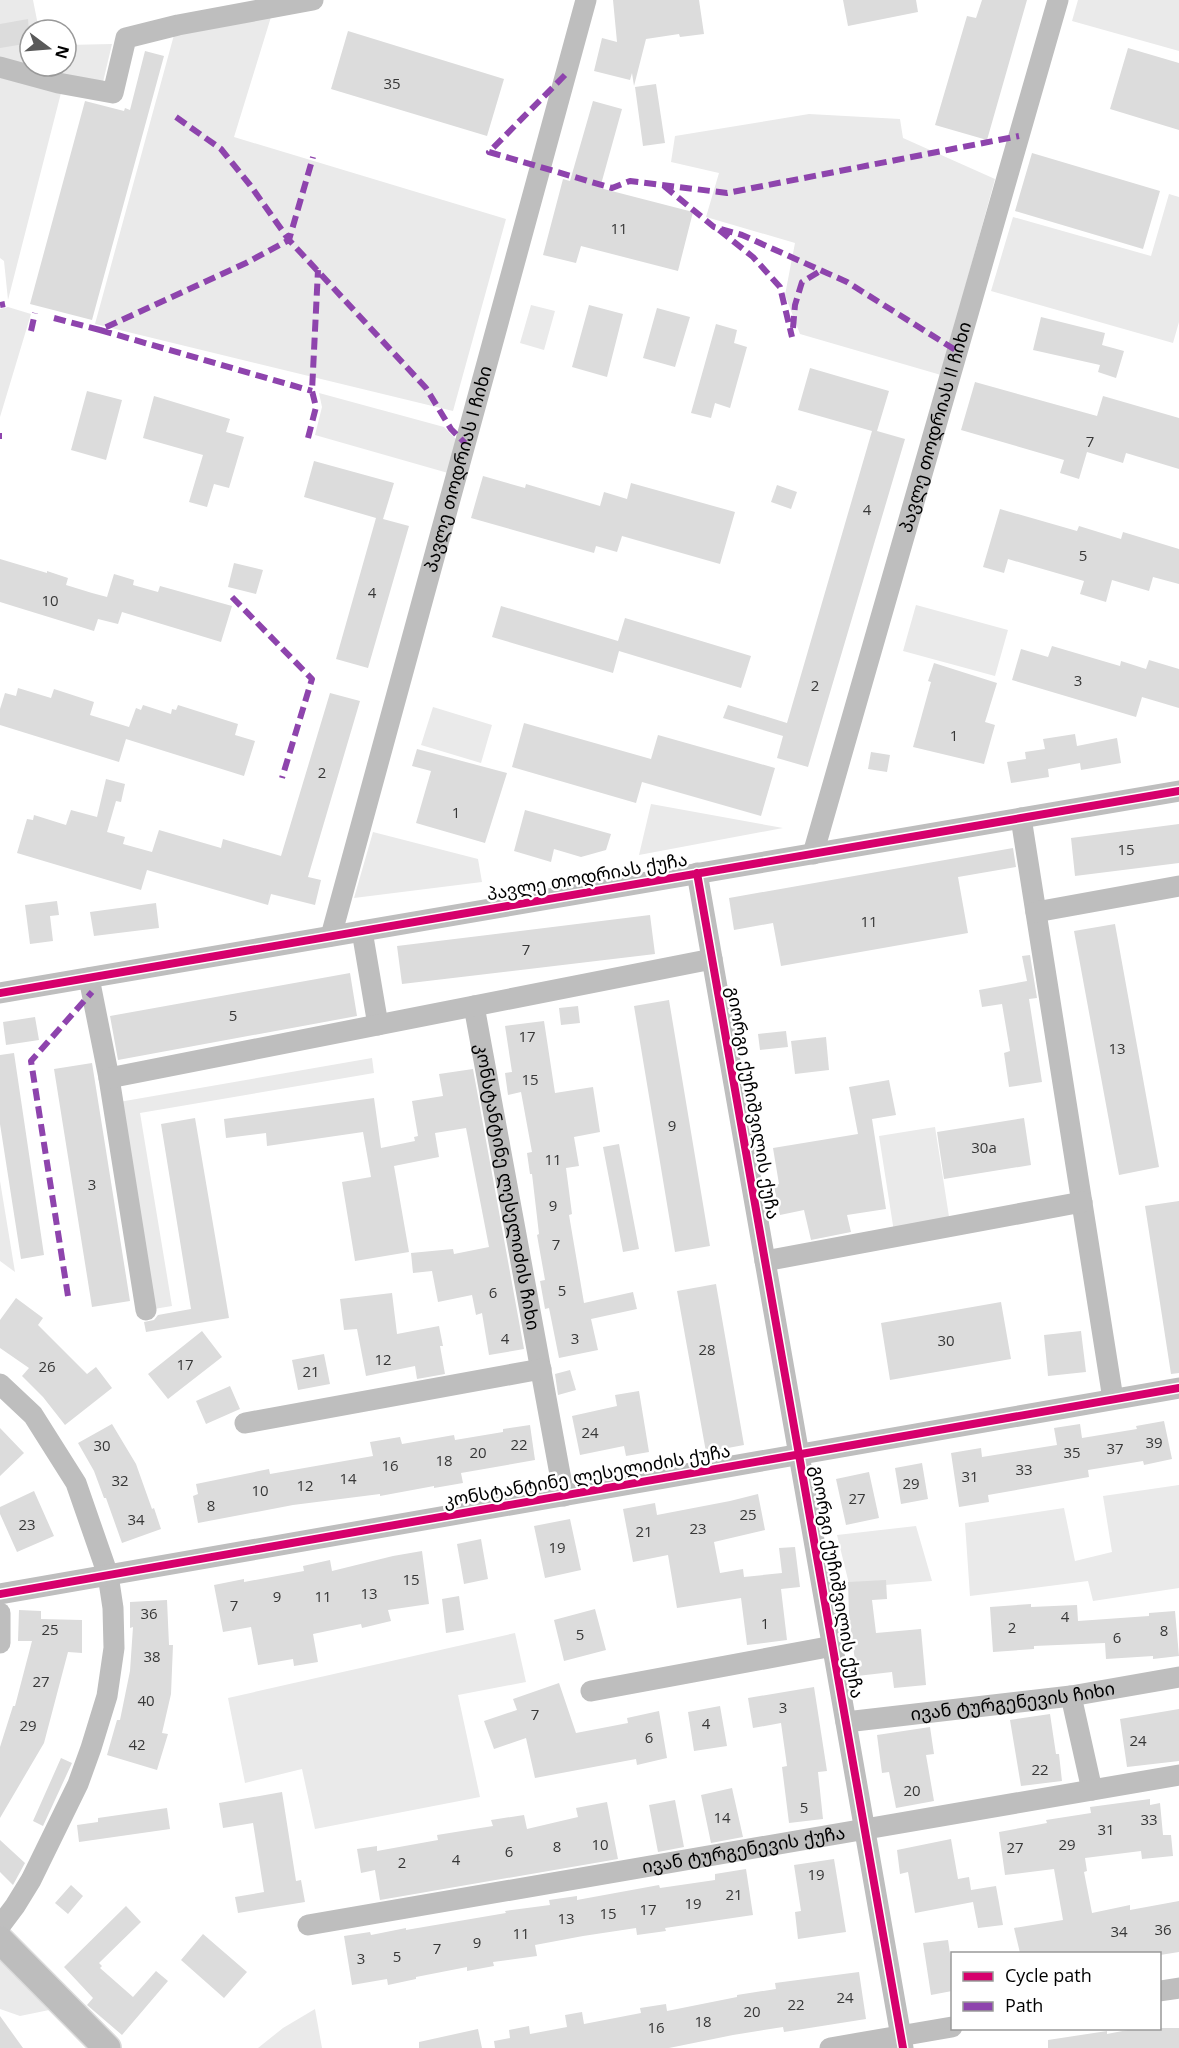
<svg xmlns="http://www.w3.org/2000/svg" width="1179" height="2048" viewBox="0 0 1179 2048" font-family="'Open Sans','Noto Sans Georgian',sans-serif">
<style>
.green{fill:#eaeaea}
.building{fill:#dcdcdc}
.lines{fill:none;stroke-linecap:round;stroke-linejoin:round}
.major-casing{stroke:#dbdbdb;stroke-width:30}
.minor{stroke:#bebebe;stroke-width:21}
.major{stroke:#bdbdbd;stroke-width:27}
.quiet{stroke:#8e44ad;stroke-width:6;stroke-dasharray:12 6;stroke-linecap:butt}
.cycleway-casing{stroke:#fff;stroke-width:11}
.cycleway{stroke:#d6006c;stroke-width:8}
.labels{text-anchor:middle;stroke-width:5;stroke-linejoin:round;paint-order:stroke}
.number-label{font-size:15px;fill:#373737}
.street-label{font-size:18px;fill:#000;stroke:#fff}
</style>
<rect width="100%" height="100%" fill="#fff"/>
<path class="green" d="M0,0H33L39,30H30V66H66V45L112,44L103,82L56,74L0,59Z
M1078,0H1179V51L1072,21Z
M271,17L234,137L506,219L453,411L95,324L174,35Z
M0,75L61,93L8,300L4,261L0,258Z
M809,114L900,119L903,138L995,179L941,375L800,334L785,295L795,243L706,217L719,173L671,162L675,136Z
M1169,194L1179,197V322L1173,343L991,291L1013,217L1151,256Z
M531,305L555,311L544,350L520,343Z
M8,307L31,314L0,417V309Z
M319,393L444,427L457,440L448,473L315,435L322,407Z
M916,605L1008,630L995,676L903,651Z
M433,707L492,725L481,763L421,745Z
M651,804L783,828L639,855Z
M373,832L478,859L482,882L354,898Z
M372,1058L374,1073L140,1113L172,1306L154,1309L119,1102Z
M935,1127L950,1223L894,1232L879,1136Z
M0,1181L15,1272L0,1261Z
M1179,1485V1588L1093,1601L1088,1581L970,1596L965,1523L1064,1508L1075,1561L1112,1552L1103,1496Z
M916,1526L932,1581L850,1588L837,1535Z
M515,1633L526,1682L458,1695L480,1797L315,1829L302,1769L245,1783L228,1698Z
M0,1951L59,2008L20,2016L0,2009Z
M315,2009L322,2048H258L283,2028Z"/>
<path class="building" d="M613,0H699L704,34L680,37L679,34L646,39L634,86L632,73L630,80L594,71L602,38L617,42Z
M843,0H916L918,12L848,26Z
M982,0H1027L987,140L935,125L967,16L976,18Z
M28,19L30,43L0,48V24Z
M348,31L504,79L487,136L331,89Z
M1128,48L1179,63V130L1110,109Z
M145,51L164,56L92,320L30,304L85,101L124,111L125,108L130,110Z
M656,84L665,143L643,146L635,87Z
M593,101L622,109L600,188L693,212L678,271L581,246L576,263L543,255L563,179L570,181Z
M1032,153L1160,191L1143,249L1015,211Z
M589,305L623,314L607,377L572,367Z
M657,308L690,317L675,367L643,358Z
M1041,317L1105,333L1102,345L1124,351L1116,378L1098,372L1100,365L1033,350Z
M716,324L737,330L734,343L747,347L730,408L715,403L711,418L691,413Z
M810,368L889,391L877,431L905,439L808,767L777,758L783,736L723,718L728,705L787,723L872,431L798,410Z
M975,382L1097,416L1103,396L1179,418V469L1126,453L1123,463L1087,452L1079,479L1060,473L1064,460L961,430Z
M87,391L122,400L106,460L71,450Z
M154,396L230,419L226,432L244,437L229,488L214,484L207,507L189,502L203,455L143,438Z
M314,461L394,483L383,519L409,526L368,668L336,659L376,518L304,497Z
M483,476L525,488L526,484L600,506L604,492L627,499L631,483L735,512L720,564L622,536L617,552L596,546L594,553L471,518Z
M777,485L797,492L791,509L771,502Z
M1000,509L1077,531L1079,526L1121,539L1123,532L1179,549V584L1153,577L1149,591L1112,580L1106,602L1080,594L1084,581L1008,559L1004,573L983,567Z
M0,559L47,573V571L68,578L66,585L92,593L107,597L114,574L134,580L133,585L158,592L160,586L232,606L221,642L122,612L118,624L98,619L94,631L0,602Z
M234,563L263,570L256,594L228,587Z
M501,606L618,641L625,618L751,656L741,688L619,651L613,673L492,637Z
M1052,646L1120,666L1121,661L1146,669L1149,660L1179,669V708L1142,697L1136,717L1012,680L1021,649L1048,657Z
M934,663L997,683L985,722L995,725L984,764L913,747L931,682L928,681Z
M18,688L51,698L54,689L94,702L90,715L129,727L136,708L141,710L143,705L171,714L172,709L176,710L178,705L238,724L235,735L255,741L244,776L126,739L119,762L0,725V709L5,693L16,696Z
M330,693L360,701L308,877L321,880L315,905L271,894L268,905L147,870L141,890L17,853L27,819L33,820L34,815L66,825L71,810L97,817L106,779L125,784L121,802L116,801L107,832L125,837L123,844L152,852L159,830L221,848L223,839L281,856Z
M524,723L651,759L658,735L775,768L761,816L642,782L636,803L512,767Z
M1075,734L1077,746L1117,738L1121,763L1081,770L1080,763L1048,769L1049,777L1011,783L1007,762L1026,759L1025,752L1045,749L1043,739Z
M417,749L507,773L485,843L416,823L431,771L412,766Z
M871,752L890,755L887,772L868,769Z
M525,810L611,834L606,850L581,857L554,849L551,862L514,851Z
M1179,824V863L1075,876L1071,838Z
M1013,848L1016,867L958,877L968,933L781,966L773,923L734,930L729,898Z
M57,901L59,915L50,916L53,941L30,944L25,905Z
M156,903L159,928L94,936L90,912Z
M650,915L655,954L402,984L397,946Z
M1115,924L1159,1167L1119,1175L1074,931Z
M1030,955L1037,998L1029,999L1042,1082L1009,1087L1004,1053L1010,1051L1002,1004L982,1007L979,990L1027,981L1022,956Z
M350,973L357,1016L118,1060L110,1016Z
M669,1000L710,1246L675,1252L634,1006Z
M578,1006L580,1023L561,1025L559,1008Z
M35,1017L39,1040L6,1045L3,1022Z
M544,1021L555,1093L593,1087L600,1132L574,1137L579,1166L566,1168L572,1214L569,1215L584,1303L633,1292L637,1309L591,1319L598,1350L559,1358L549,1308L545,1309L540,1281L545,1280L537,1235L539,1234L532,1174H530L527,1153L532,1152L521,1092L508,1095L505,1073L512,1072L505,1026Z
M786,1031L788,1047L760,1050L758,1034Z
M826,1037L829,1070L795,1074L791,1041Z
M14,1053L44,1255L21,1259L0,1124V1055Z
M92,1063L130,1301L92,1307L54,1069Z
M473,1069L524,1349L489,1355L482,1313L476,1315L472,1295L438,1302L432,1271L413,1273L411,1253L453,1249L454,1254L489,1247L466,1128L435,1133L439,1157L394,1166L409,1252L355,1261L342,1182L371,1177L363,1132L267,1146L266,1133L226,1138L224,1119L374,1098L381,1148L415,1141L414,1137L418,1136L412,1101L443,1096L439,1074Z
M889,1080L896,1115L872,1119L886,1209L847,1215L851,1232L811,1240L804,1210L780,1215L774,1186L779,1184L773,1148L858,1134L849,1087Z
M195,1118L229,1318L146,1332L144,1322L154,1320L158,1315L191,1309L161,1124Z
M1024,1118L1031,1165L944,1179L937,1132Z
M619,1144L639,1249L623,1252L603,1147Z
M1179,1201V1373L1171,1374L1145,1206Z
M716,1284L744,1445L706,1452L677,1291Z
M392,1293L397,1334L439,1326L443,1346H440L445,1374L417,1379L415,1366L366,1376L357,1329L344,1330L340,1299Z
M16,1298L43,1318L38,1325L87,1374L96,1367L112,1388L65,1425L43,1397L22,1376L29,1368L0,1348V1320Z
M1001,1302L1011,1359L890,1380L881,1323Z
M202,1331L222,1357L168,1399L148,1374Z
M1081,1331L1086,1372L1048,1376L1044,1335Z
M324,1354L330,1384L298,1390L292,1360Z
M570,1370L576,1390L558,1395L555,1374Z
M230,1386L240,1409L206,1424L196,1401Z
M639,1391L649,1452L626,1456L624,1446L580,1455L572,1416L617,1406L615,1395Z
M1164,1421L1172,1459L1144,1465L1143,1461L1088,1470L1089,1477L988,1495L989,1502L959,1507L951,1453L981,1448L982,1457L1057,1445L1054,1428L1080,1424L1082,1438L1137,1429L1136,1426Z
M112,1424L136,1464L152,1509L154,1508L161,1529L122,1543L106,1498H104L94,1471L78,1443Z
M530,1425L535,1460L461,1473L463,1483L434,1488V1486L380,1496V1494L293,1505L198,1523L193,1496L198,1494L196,1484L269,1469L270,1474L373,1456L370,1442L400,1437L402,1444L454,1435L455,1440L503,1432V1429Z
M0,1428L24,1453L0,1476Z
M922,1463L928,1499L901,1504L895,1468Z
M869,1472L879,1518L846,1525L836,1479Z
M34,1491L54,1536L17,1552L0,1514V1507Z
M758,1494L765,1530L714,1542L720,1573L743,1569L744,1577L782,1573L779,1548L795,1547L800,1587L781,1589L787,1640L747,1645L741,1598L677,1608L668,1555L633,1562L623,1509L655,1503L657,1515L730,1501Z
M570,1519L581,1570L545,1578L534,1526Z
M481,1539L488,1579L464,1584L457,1544Z
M422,1551L429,1604L388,1610L391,1621L362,1628L361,1624L313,1634L318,1662L294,1666L293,1659L258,1665L251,1627L223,1632L214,1585L244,1579V1582L304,1571L303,1566L330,1560L332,1571L393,1556Z
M886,1580L887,1599L872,1600L876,1633L921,1629L926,1685L894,1688L892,1672L857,1676L849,1616L848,1582Z
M459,1596L464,1630L446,1633L442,1599Z
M167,1600L169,1645H173L171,1694L162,1733L168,1734L157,1770L107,1755L117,1720H120L130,1671L133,1627L130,1628V1602Z
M1031,1604V1607L1077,1605L1078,1621L1149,1616V1613L1175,1611L1179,1656L1153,1659V1656L1106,1659L1105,1643L1034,1646V1649L993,1652L990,1607Z
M595,1609L606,1650L564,1661L554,1620Z
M19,1610L41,1611V1619L82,1620V1653L68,1652L44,1743L0,1818V1747L13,1706H15L32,1641H18Z
M559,1683L576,1733L628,1723L627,1718L659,1711L667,1758L637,1765L636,1759L535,1778L526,1738L494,1749L484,1721L517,1710L513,1699Z
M814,1687L827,1771L818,1772L823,1819L789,1823L782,1767L787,1766L781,1723L753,1728L748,1698Z
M720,1706L727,1746L694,1751L688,1712Z
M1179,1709V1761L1127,1767L1120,1719Z
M1050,1714L1056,1754H1059L1062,1781L1021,1786L1010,1720Z
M930,1727L934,1754L926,1755L934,1801L896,1808L889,1772L882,1773L877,1735Z
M61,1758L72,1763L43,1826L33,1821Z
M732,1788L743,1837L711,1843L701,1795Z
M282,1792L296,1881L301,1880L305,1902L238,1913L235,1897L264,1892L253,1823L223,1828L219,1803Z
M1150,1799V1805L1160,1803L1163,1835H1171L1173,1856L1142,1859L1141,1851L1085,1858L1087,1871L1084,1872L1092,1913L1130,1905V1910L1179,1901V1952L1160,1955V1953H1020L1014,1928L1063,1920L1054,1869L1005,1875L999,1832L1047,1823L1046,1820L1091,1813L1090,1807Z
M675,1800L684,1847L658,1852L649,1805Z
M607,1802L618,1859L380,1900L375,1870L361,1873L357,1849L377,1846V1851L438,1840L437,1835L493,1826L491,1820L524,1815L527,1829L578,1817L576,1808Z
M167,1808L170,1829L79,1842L77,1825L98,1822V1818Z
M951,1839L958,1879L969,1877L971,1890L996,1886L1003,1925L978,1928L973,1902L915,1913L908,1872L900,1874L897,1850Z
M0,1840L25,1863L13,1885L0,1872Z
M834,1859L846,1932L798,1939L795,1912L801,1911L794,1865Z
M746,1869L753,1915L665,1928L666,1931L637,1935L636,1928L583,1936L535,1945L537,1956L493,1962L494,1966L467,1971V1967L416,1977V1979L388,1985L387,1979L352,1985L344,1936L370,1932L371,1935L406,1928V1930L506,1913L505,1911L550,1905L549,1900L577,1896V1900L659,1885L660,1888L715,1880V1874Z
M71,1885L83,1896L68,1914L55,1903Z
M126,1906L141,1922L99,1963L102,1966L100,1968L133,1997L156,1971L168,1981L122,2035L87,2005L93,1998L64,1967Z
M203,1934L247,1972L224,1998L181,1960Z
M948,1940L952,1967V1991L931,1995L923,1943Z
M859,1972L866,2019L784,2032L783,2027L733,2035L669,2048H495L494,2041L510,2038L509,2030L529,2026L530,2034L567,2027L565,2015L582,2012L584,2024L641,2013L640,2008L666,2004L667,2011L737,1997V1995L776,1989L775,1983Z
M0,2016L23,2048H0Z
M1138,2028H1179V2048H1048V2040L1107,2031V2034Z
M478,2029L482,2048H419V2042Z"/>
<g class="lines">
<defs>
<path id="major" d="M0,1940L107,2048"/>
</defs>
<use href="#major" class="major-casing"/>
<g class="minor">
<path d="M0,67L58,83L113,93L126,38L178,25L313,0"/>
<path d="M1021,818L1113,1399"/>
<path id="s1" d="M813,854L1058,0"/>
<path d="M697,873L903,2048"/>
<path d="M1036,912L1179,886"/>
<path d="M362,931L378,1025"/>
<path id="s2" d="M331,936L586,0"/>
<path d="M89,978L109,1078L146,1310"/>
<path d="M0,993L1179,791"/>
<path id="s3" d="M474,1006L564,1496"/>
<path d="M109,1078L712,959"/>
<path d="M765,1261L1082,1202"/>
<path d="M0,1384L33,1415L76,1483L108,1575L113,1608L114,1648L107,1696L91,1748L78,1784L31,1880L15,1906L0,1926"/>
<path d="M245,1423L541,1369"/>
<path d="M0,1594L1179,1388"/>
<path d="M0,1613V1643"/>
<path d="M591,1691L833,1646"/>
<path d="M1071,1696L1092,1790"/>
<path id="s4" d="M846,1722L1071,1696L1179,1677"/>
<path id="s5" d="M308,1925L1179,1775"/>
<path d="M1160,1991L1179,1988"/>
<path d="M830,2048L952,2027"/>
</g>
<use href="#major" class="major"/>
<path class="quiet" d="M565,75L489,152L612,188L630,181L727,193L1019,136
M176,117L221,149L250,185L289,240L426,388L451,429L465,443
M664,186L714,227L742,235L847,282L957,351
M719,230L753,257L780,287L792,337
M0,305L5,304
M54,318L100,330L246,263L289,240L313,157
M793,328L795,305L802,282L822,270
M100,330L312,391
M31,331L35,313
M0,436H2
M308,438L316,407L312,391L318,270
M232,597L312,679L282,778
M68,1296L31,1061L92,992"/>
<defs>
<path id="cycleway" d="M697,873L903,2048
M0,993L1179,791
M0,1594L1179,1388"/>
</defs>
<use href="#cycleway" class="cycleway-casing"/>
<use href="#cycleway" class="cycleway"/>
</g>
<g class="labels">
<g class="number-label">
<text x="392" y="89">35</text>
<text x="619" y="234">11</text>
<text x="1090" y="447">7</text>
<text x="867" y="515">4</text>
<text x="1083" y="561">5</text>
<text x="372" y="598">4</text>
<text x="50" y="606">10</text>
<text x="1078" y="686">3</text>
<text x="815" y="691">2</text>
<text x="954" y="741">1</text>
<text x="322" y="778">2</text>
<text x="456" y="818">1</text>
<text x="1126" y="855">15</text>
<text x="869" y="927">11</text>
<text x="526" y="955">7</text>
<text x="233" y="1021">5</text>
<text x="527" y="1042">17</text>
<text x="1117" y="1054">13</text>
<text x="530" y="1085">15</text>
<text x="672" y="1131">9</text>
<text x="984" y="1153">30a</text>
<text x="553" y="1165">11</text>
<text x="92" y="1190">3</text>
<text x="553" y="1211">9</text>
<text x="556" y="1250">7</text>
<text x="562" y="1296">5</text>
<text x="493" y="1298">6</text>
<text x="505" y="1344">4</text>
<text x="575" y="1344">3</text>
<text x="946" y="1346">30</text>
<text x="707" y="1355">28</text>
<text x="383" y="1365">12</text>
<text x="185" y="1370">17</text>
<text x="47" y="1372">26</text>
<text x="311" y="1377">21</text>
<text x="590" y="1438">24</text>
<text x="1154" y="1448">39</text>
<text x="519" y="1450">22</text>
<text x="102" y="1451">30</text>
<text x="1115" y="1454">37</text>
<text x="478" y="1458">20</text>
<text x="1072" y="1458">35</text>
<text x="444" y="1466">18</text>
<text x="390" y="1471">16</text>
<text x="1024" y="1475">33</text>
<text x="970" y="1482">31</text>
<text x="348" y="1484">14</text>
<text x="120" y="1486">32</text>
<text x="911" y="1489">29</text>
<text x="305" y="1491">12</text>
<text x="260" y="1496">10</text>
<text x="857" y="1504">27</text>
<text x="211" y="1511">8</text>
<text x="748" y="1520">25</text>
<text x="136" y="1525">34</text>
<text x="27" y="1530">23</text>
<text x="698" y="1534">23</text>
<text x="644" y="1537">21</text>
<text x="557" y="1553">19</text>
<text x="411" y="1585">15</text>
<text x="369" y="1599">13</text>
<text x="277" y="1602">9</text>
<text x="323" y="1602">11</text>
<text x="234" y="1611">7</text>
<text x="149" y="1619">36</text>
<text x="1065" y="1622">4</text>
<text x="765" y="1629">1</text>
<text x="1012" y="1633">2</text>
<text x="50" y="1635">25</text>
<text x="1164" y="1636">8</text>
<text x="580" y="1640">5</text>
<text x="1117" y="1643">6</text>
<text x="152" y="1662">38</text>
<text x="41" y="1687">27</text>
<text x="146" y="1706">40</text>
<text x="783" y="1713">3</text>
<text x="535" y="1720">7</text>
<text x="706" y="1729">4</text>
<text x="28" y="1731">29</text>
<text x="649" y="1743">6</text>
<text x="1138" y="1746">24</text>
<text x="137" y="1750">42</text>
<text x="1040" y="1775">22</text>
<text x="912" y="1796">20</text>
<text x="804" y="1813">5</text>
<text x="722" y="1823">14</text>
<text x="1149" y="1825">33</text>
<text x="1106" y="1835">31</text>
<text x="600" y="1850">10</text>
<text x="1067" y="1850">29</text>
<text x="557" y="1852">8</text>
<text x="1015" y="1853">27</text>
<text x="509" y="1857">6</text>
<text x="456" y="1865">4</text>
<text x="402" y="1868">2</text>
<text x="816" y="1880">19</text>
<text x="734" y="1900">21</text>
<text x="693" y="1909">19</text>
<text x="648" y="1915">17</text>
<text x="608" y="1919">15</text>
<text x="566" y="1924">13</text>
<text x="1163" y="1935">36</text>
<text x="1119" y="1937">34</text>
<text x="521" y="1939">11</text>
<text x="477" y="1948">9</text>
<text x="437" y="1954">7</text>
<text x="397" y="1962">5</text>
<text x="361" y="1964">3</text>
<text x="845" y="2003">24</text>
<text x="796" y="2010">22</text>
<text x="752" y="2017">20</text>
<text x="703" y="2027">18</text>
<text x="656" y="2033">16</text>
</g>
<g class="street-label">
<text dy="6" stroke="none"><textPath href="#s1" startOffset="444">პავლე თოდრიას II ჩიხი</textPath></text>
<text dy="6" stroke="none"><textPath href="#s2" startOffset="484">პავლე თოდრიას I ჩიხი</textPath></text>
<text transform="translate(587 877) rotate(-10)" y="6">პავლე თოდრიას ქუჩა</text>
<text transform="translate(753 1103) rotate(80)" y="6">გიორგი ქუჩიშვილის ქუჩა</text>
<text dy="6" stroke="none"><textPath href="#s3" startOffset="184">კონსტანტინე ლესელიძის ჩიხი</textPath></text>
<text transform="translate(587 1476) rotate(-10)" y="6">კონსტანტინე ლესელიძის ქუჩა</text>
<text transform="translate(837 1582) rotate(80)" y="6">გიორგი ქუჩიშვილის ქუჩა</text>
<text dy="6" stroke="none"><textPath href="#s4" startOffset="168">ივან ტურგენევის ჩიხი</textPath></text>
<text dy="6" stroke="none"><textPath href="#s5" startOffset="442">ივან ტურგენევის ქუჩა</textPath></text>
</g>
</g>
<rect x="951" y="1952" width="210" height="78" fill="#ffffff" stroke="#999999" stroke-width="1.5"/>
<rect x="963" y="1972" width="30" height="9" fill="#d6006c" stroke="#999999" stroke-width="1.5"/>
<text x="1005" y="1982" font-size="18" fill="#000000">Cycle path</text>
<rect x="963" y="2002" width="30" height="9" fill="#8e44ad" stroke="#999999" stroke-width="1.5"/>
<text x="1005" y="2012" font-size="18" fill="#000000">Path</text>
<g transform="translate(48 48) rotate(106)"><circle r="28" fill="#ffffff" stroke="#999999" stroke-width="1.5"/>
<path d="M0-4.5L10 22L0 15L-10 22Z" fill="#595959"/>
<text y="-9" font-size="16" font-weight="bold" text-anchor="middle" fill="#000000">N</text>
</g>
</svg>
